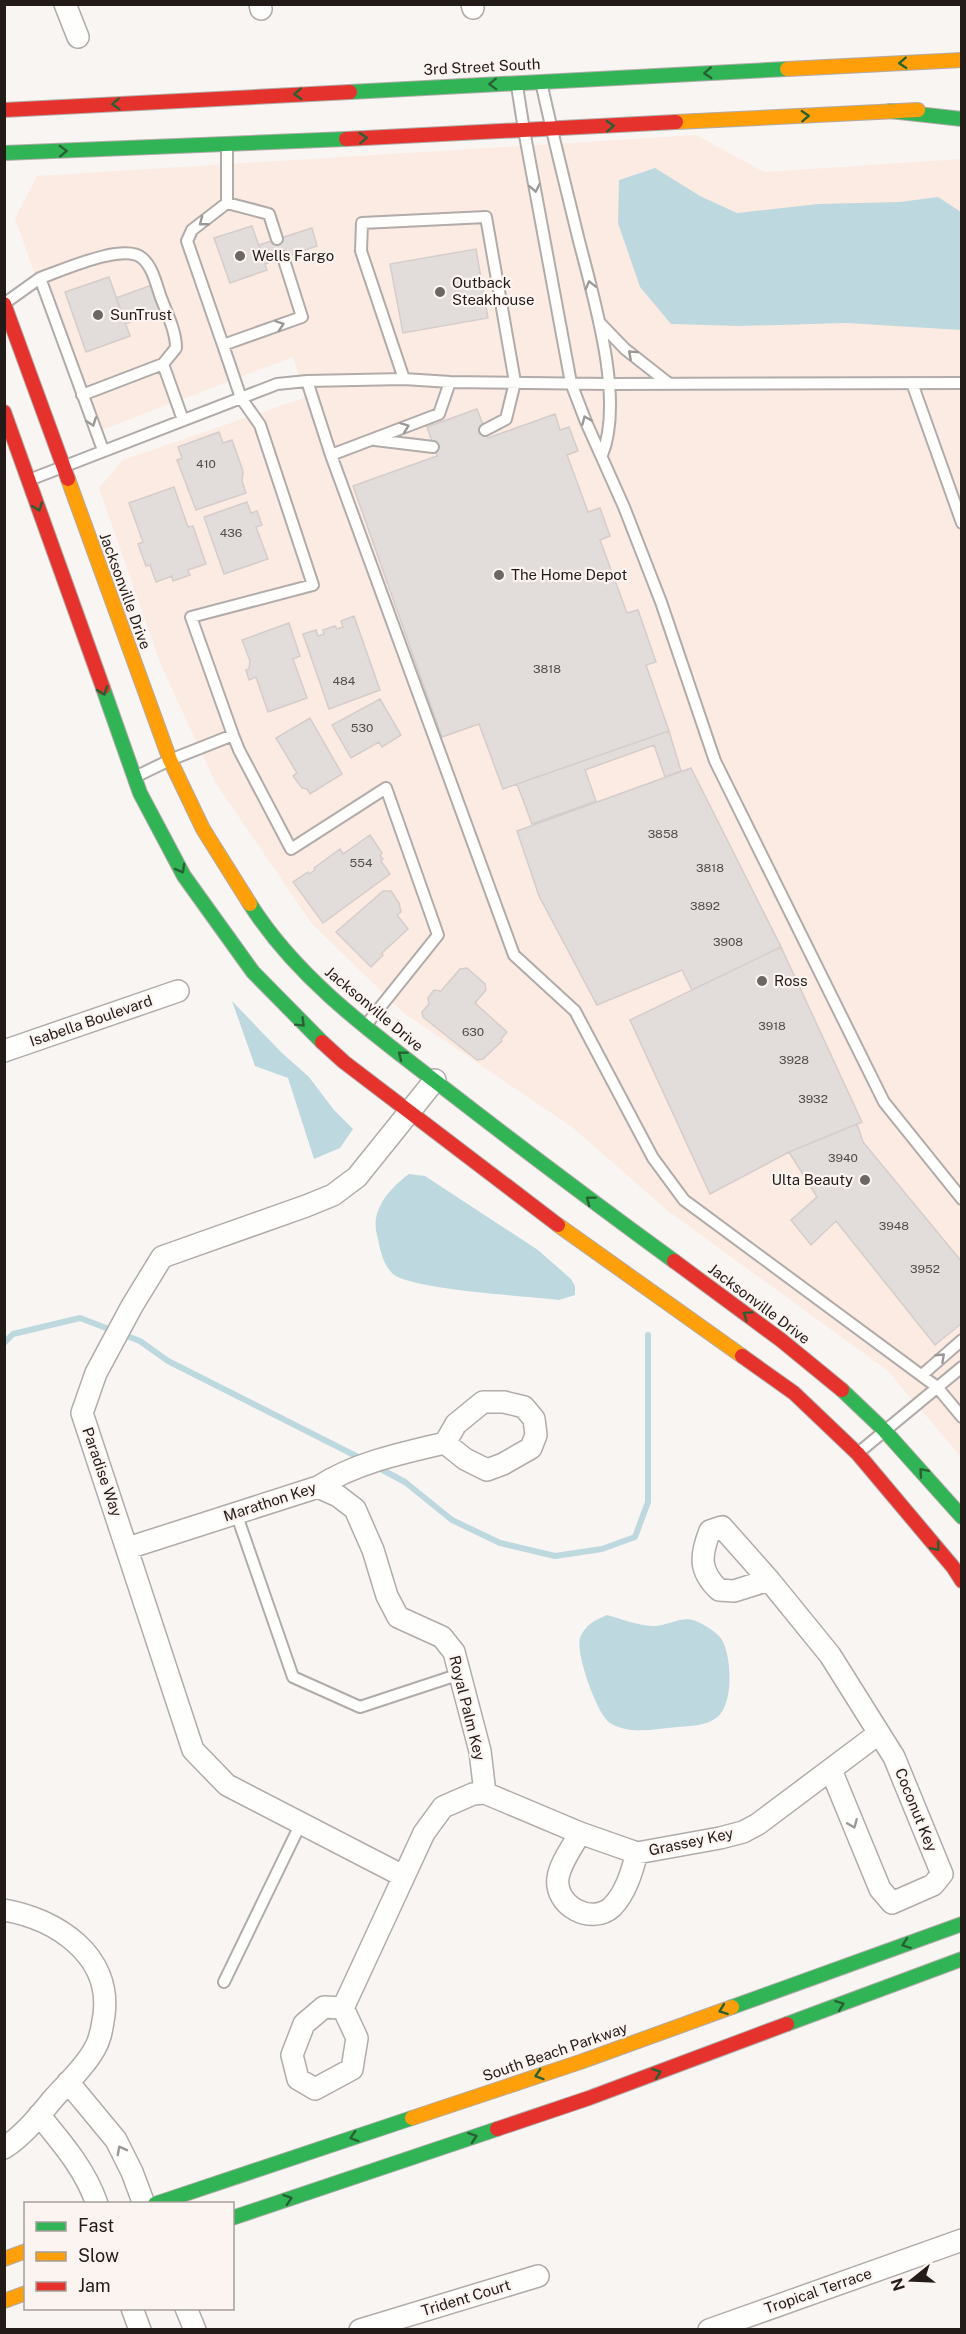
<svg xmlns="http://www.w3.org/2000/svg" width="966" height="2334" viewBox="0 0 966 2334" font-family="'Public Sans',sans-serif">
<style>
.built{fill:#fcebe3}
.water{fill:#bed8e0}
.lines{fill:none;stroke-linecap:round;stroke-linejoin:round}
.stream{stroke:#bed8e0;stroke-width:6}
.building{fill:#e2dcdb;stroke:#d4cdcb;stroke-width:1.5}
.lane-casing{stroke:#b1aba9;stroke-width:14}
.street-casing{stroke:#b1aba9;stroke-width:24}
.fast-casing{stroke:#b1aba9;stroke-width:16}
.slow-casing{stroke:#b1aba9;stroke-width:16}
.jam-casing{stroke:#b1aba9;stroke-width:16}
.lane{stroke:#fefefd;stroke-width:10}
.street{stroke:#fefefd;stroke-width:21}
.fast{stroke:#30b455;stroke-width:14}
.slow{stroke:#ff9f0a;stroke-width:14}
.jam{stroke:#e5322d;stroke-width:14}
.oneway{stroke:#286033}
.oneway2{stroke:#9b9896}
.poi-dot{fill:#6d6764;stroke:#fcf4f0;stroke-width:2}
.labels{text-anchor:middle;stroke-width:4.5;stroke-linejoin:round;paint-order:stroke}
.number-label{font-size:12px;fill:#524b48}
.street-label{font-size:15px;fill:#221b17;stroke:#fcf4f0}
.poi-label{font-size:15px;fill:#221b17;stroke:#fcf4f0;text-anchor:start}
</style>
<rect width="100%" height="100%" fill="#f9f5f3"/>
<path class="built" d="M696,135L764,172L961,159V1457L888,1371L668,1211L572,1127L405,1014L312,924L215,782L161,665L99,488L123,460L306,397L293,357L91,434L15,218L37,176Z"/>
<path class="water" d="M655,168L700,196L737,213L818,204L900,202L938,197L961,212V330L846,323L740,326L671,324L640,287L618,223L619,180Z
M232,1001L282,1053L309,1077L334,1110L353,1129L340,1148L314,1159L288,1078L255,1066Z
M409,1174L425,1176L538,1250L571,1279L575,1286V1295L559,1300C529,1296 408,1290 392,1273C382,1263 380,1248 377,1235C370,1210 390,1188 409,1174Z
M607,1615C621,1619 637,1625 652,1626C667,1627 681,1615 696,1621C705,1625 717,1632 722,1640C732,1657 734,1706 716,1718C705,1726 691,1726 677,1727C655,1729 629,1735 610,1723C597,1715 575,1652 580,1638C585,1625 595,1620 607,1615Z"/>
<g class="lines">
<path class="stream" d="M4,1343L13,1334L80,1318L140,1341L168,1361L362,1459
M377,1467L405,1482L452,1520L500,1543L555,1556L602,1549L635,1537L648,1502V1335"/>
</g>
<path class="building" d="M252,226L267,270L230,283L214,238Z
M312,228L317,246L265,264L259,245Z
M476,249L488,318L403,333L390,264Z
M109,277L130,336L86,352L65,292Z
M152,285L161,311L125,324L116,298Z
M477,409L488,438L555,414L560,430L569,427L578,451L567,455L588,512L600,508L610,536L600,540L627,613L638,610L656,662L646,665L669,731L503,789L479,724L442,737L353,486L437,456L427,427Z
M219,432L223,443L232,440L243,471L242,481L246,493L196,510L177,460L182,458L178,447Z
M174,487L188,527L193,526L206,564L188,570L190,575L173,581L172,576L156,582L150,565L146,566L138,544L143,542L129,503Z
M247,502L251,513L257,511L262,525L256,527L268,559L224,574L204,517Z
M354,616L380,690L329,709L303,634L316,630L318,636L324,634L323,630L335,626L337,629L343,627L341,621Z
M289,623L300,656L293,659L307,698L268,712L256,677L249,680L246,670L249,669L250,661L242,640Z
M380,699L401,735L382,747L379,742L351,758L332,725Z
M310,718L342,774L310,794L307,789L302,788L293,776L297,773L276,738Z
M669,731L681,771L665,777L654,745L585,770L596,801L532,824L517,784Z
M691,768L781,947L692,990L682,970L597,1005L539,896L517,831Z
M370,835L382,853L380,856L383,859L381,861L390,874L323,923L293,882L308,872L309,874L315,870L314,868L340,849L343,854Z
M383,891H391L399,903L401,912L397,915L408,929L382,953L383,955L371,967L336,932Z
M781,947L862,1122L789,1152L710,1194L630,1020Z
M467,968L485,984L486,990L475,1003L507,1032L501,1039L502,1041L483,1059L477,1060L423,1017L422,1012L429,1004L428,998L434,990L441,991L460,969Z
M857,1124L863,1142L962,1262V1323L935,1345L836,1221L811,1245L791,1220L817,1197L789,1152Z"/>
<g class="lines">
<defs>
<path id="lane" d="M517,86L524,130L571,383L586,422L624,507L661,602L715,761L884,1102L962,1199
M542,86C553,137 566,187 578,237C593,296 625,399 602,455
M227,148V203
M277,239L269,214L227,203L192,230L187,241L223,345L302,317L283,257
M40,278C61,271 124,242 142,258C152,266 156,283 160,295C166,312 176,330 176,348L163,364
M5,303L40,278L103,450
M599,322L625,349L667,382
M223,345L241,398L260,425L313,585L191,617L233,735L239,750L291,849L386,788L438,935L366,1025
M404,379L361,251L362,223L486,217L515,382L506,419L485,430
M307,381L331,455L514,955L575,1011L653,1158L684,1200L937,1387L962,1417
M912,383L962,523
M82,395L163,364L183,420
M375,440L433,447
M331,455L439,414L450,382
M29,480L277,384L307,381L404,379L450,382L609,384L962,383
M137,776L170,760L233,735
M922,1375L962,1340
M858,1453L962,1367
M236,1513L293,1677L360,1707L460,1674
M224,1982L301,1823"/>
<path id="street" d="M65,4L78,37
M260,4L261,9
M472,4L473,8
M4,1051L178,991
M318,1487L338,1496L355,1509L373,1550L387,1596L398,1617L442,1637L454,1652L480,1751L485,1793
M128,1548L318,1487C355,1463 402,1453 445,1443L465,1459L487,1470L503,1464L531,1448L536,1435L534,1419L524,1407L504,1402H483L456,1424L445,1443
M769,1580L734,1591L719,1590C699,1571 700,1556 710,1531L722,1527L769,1580L830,1655L894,1757L942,1874L933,1885L892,1903L880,1889L831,1770
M580,1833C573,1846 560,1863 558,1878C554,1905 591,1926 612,1907C626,1893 632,1871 637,1853
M403,1876L227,1785L193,1750L82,1413L96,1373L132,1306L162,1257L306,1206L333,1195L357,1177L435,1080
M4,1910C56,1919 112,1955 104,2015C102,2027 101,2039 94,2050C84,2068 67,2083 53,2099C38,2117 24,2135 4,2148
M324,2007L343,2008L357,2038L352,2069L315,2089L298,2079L292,2055L304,2024Z
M343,2008L424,1833L443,1807L473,1794L485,1793L580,1833L637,1853L720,1838L743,1832L758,1824L878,1734
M68,2082L116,2140L132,2172L144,2204
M39,2115C62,2143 85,2169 97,2204
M132,2308L140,2330
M186,2308L195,2330
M360,2330L538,2276
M709,2330L962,2240"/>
<path id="fast" d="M350,92L787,69
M890,111L962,119
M4,153L346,139
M103,688L140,793L184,876L253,972L322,1042
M250,904C298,980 374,1034 444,1088C520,1147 596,1204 674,1261
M842,1390L884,1430L962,1517
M732,2007L962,1924
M787,2024L962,1959
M155,2204L412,2118
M232,2218L497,2129"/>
<path id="slow" d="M787,69L962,60
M676,122L918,110
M68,479L170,760L203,829L250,904
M558,1225L742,1356
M412,2118L583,2061L732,2007
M4,2259L26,2251
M4,2301L26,2293"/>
<path id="jam" d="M4,110L350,92
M346,139L676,122
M4,304L68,479
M4,412L103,688
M322,1042L344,1062L558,1225
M674,1261L781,1340L842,1390
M742,1356L794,1393L858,1454L953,1567L962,1581
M497,2129L589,2098L787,2024"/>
</defs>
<use href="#lane" class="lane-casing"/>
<use href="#street" class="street-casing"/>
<use href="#fast" class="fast-casing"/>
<use href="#slow" class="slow-casing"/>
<use href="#jam" class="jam-casing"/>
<use href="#lane" class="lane"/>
<use href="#street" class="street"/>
<use href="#fast" class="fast"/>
<use href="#slow" class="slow"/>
<use href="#jam" class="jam"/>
</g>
<defs><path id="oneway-chevron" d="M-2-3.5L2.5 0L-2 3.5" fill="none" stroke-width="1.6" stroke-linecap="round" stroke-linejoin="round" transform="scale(1.5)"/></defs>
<g class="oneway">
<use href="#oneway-chevron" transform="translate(903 63) rotate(177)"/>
<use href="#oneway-chevron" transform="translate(708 73) rotate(177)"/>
<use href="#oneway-chevron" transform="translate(493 84) rotate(178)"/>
<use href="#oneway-chevron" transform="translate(298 94) rotate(177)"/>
<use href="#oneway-chevron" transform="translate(116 104) rotate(177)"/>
<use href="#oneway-chevron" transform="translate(805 116) rotate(-3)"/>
<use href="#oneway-chevron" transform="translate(610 126) rotate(-3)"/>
<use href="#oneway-chevron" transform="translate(363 138) rotate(-3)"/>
<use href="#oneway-chevron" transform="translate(63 151) rotate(-2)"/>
<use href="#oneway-chevron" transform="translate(38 507) rotate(70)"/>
<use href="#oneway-chevron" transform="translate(103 691) rotate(70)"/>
<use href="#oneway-chevron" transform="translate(181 869) rotate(61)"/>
<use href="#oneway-chevron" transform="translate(301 1023) rotate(45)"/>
<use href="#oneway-chevron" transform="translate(402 1055) rotate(-143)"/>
<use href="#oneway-chevron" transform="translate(590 1200) rotate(-143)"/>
<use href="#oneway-chevron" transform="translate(747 1315) rotate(-145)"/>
<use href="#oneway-chevron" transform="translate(923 1472) rotate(-131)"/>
<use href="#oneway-chevron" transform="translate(936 1547) rotate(50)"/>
<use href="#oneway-chevron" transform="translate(906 1944) rotate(160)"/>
<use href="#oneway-chevron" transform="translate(840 2005) rotate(-20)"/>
<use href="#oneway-chevron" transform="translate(723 2010) rotate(160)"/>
<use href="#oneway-chevron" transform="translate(657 2073) rotate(-20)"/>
<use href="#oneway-chevron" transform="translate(539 2075) rotate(162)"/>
<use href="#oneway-chevron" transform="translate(354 2137) rotate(162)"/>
<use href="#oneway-chevron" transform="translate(473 2137) rotate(-19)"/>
<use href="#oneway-chevron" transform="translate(288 2199) rotate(-19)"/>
</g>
<g class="oneway2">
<use href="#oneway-chevron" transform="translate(535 188) rotate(79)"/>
<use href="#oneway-chevron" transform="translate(203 222) rotate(142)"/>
<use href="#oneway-chevron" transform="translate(590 285) rotate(-104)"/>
<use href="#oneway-chevron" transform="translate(280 325) rotate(-19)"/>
<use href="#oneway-chevron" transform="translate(632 354) rotate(-138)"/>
<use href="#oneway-chevron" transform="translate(586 420) rotate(-113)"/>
<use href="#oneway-chevron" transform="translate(92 422) rotate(70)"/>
<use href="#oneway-chevron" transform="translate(405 427) rotate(-21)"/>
<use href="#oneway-chevron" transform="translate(941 1357) rotate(-43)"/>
<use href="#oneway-chevron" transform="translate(853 1824) rotate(68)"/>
<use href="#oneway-chevron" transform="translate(121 2150) rotate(-118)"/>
</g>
<g class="poi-dot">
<circle cx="240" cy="256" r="6"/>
<circle cx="440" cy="292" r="6"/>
<circle cx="98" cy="315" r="6"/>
<circle cx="499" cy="575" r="6"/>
<circle cx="762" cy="981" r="6"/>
<circle cx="865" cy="1180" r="6"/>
</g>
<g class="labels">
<g class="number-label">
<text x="206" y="468">410</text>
<text x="231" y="537">436</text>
<text x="547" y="673">3818</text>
<text x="344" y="685">484</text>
<text x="362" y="732">530</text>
<text x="663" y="838">3858</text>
<text x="361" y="867">554</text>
<text x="710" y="872">3818</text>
<text x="705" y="910">3892</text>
<text x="728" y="946">3908</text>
<text x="772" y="1030">3918</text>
<text x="473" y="1036">630</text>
<text x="794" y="1064">3928</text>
<text x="813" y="1103">3932</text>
<text x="843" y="1162">3940</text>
<text x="894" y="1230">3948</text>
<text x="925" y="1273">3952</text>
</g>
<g class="street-label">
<text transform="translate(482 67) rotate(-3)" y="5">3rd Street South</text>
<text transform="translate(125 591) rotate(70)" y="5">Jacksonville Drive</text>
<text transform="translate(374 1009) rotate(40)" y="5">Jacksonville Drive</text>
<text transform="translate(91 1021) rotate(-19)" y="5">Isabella Boulevard</text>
<text transform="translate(759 1304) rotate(37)" y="5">Jacksonville Drive</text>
<text transform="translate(102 1472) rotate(71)" y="5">Paradise Way</text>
<text transform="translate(270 1502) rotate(-18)" y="5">Marathon Key</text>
<text transform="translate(467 1708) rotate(76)" y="5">Royal Palm Key</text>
<text transform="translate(916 1810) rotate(68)" y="5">Coconut Key</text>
<text transform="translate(691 1842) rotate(-12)" y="5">Grassey Key</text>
<text transform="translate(555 2052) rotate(-19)" y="5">South Beach Parkway</text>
<text transform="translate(818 2291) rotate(-19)" y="5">Tropical Terrace</text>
<text transform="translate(466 2298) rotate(-17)" y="5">Trident Court</text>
</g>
<g class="poi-label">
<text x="252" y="261">Wells Fargo</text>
<text x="452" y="288">Outback<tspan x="452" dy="17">Steakhouse</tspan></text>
<text x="110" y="320">SunTrust</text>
<text x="511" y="580">The Home Depot</text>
<text x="774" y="986">Ross</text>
<text x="853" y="1185" text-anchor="end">Ulta Beauty</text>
</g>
</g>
<rect width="966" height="2334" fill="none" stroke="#221b17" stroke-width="12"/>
<rect x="24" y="2202" width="210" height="108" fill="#fcf4f0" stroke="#a59d99" stroke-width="1.5"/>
<rect x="36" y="2222" width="30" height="9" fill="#30b455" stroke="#a59d99" stroke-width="1.5"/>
<text x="78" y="2232" font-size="18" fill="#221b17">Fast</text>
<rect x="36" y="2252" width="30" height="9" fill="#ff9f0a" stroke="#a59d99" stroke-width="1.5"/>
<text x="78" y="2262" font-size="18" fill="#221b17">Slow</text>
<rect x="36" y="2282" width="30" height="9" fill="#e5322d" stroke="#a59d99" stroke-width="1.5"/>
<text x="78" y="2292" font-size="18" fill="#221b17">Jam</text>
<g transform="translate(912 2280) rotate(252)" stroke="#fcf4f0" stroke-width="4.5" paint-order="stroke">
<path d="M0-4.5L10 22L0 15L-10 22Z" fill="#221b17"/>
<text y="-9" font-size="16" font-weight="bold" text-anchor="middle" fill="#221b17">N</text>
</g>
</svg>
